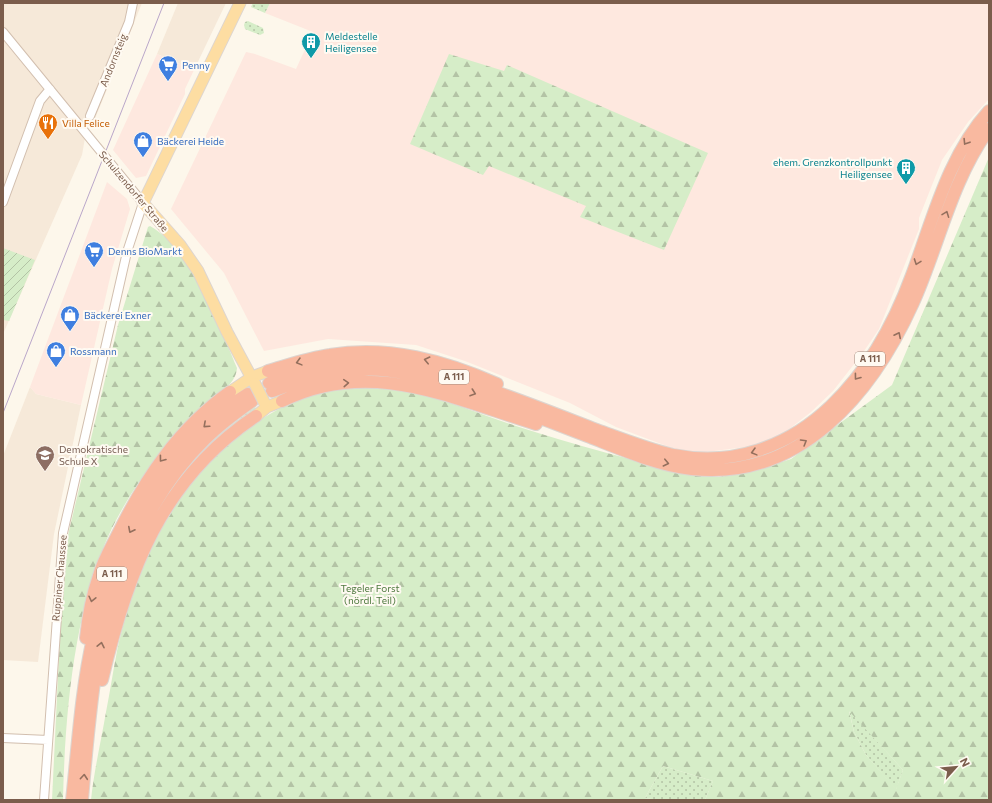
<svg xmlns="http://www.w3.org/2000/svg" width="992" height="803" viewBox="0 0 992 803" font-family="Commissioner,sans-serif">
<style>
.residential{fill:#f6e9d9}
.commercial{fill:#fee8df}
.grass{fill:url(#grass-dots)}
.forest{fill:url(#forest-firs);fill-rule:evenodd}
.garden{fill:url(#garden-furrows)}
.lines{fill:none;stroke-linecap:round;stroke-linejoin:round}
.minor-casing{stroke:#d2bfaf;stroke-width:10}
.major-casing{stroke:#ddd5d0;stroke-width:13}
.highway-casing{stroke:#ddd5d0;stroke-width:14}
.minor{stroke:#fff;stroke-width:8}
.major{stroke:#fddda2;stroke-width:11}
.highway{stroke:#f9b9a0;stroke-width:12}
.tram{stroke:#baa7ca;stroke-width:1}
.major-bridge-casing{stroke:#ddd5d0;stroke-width:13;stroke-linecap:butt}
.major-bridge{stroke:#fddda2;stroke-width:11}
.oneway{stroke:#946f5d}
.labels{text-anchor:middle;stroke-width:4;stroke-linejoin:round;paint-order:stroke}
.shield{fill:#fffaf2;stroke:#a38c7e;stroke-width:1}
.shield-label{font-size:9px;font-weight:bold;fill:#7b5d4c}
.culture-label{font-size:10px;fill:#0d838f;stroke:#fffaf2;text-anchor:start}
.street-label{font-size:10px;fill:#7b5d4c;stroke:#fffaf2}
.shop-label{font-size:10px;fill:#366cbe;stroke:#fffaf2;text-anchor:start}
.food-label{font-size:10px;fill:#c56008;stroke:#fffaf2;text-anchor:start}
.education-label{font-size:10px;fill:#785e54;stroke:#fffaf2;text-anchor:start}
.park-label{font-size:10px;fill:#507a40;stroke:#fffaf2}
</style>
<defs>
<pattern id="grass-dots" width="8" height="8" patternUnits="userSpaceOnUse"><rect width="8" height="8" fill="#d6edc8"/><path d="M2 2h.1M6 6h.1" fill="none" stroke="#b3c3a5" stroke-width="1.8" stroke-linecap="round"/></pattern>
<pattern id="forest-firs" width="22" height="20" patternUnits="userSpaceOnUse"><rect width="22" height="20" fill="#d6edc8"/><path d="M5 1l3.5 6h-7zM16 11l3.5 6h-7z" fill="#b3c3a5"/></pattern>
<pattern id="garden-furrows" width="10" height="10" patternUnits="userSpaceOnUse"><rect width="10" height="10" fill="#d6edc8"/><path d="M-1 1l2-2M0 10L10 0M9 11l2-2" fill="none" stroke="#b3c3a5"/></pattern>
</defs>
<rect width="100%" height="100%" fill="#fdf7eb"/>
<path class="residential" d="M3,3H142L94,121H88L82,155L3,334Z
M178,3H226L194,70L157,54Z
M30,387L36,394L81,405L54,534L38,662L3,660V456Z"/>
<path class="commercial" d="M270,3H989V99L968,122L942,160L919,218V229L879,329L862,354L833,391L811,412L779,437L746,447L706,452L680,451L616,427L570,403L465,361L416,345L328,339L264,351L224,273L171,209L246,52L255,54L296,69L313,32L265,13Z
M157,54L194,70L185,89V94L146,176L136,178L113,150Z
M107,182L127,199L130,209L112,269L81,405L36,394L30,387Z"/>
<path class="grass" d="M253,3H270L265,13L251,7Z
M248,21L263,28L264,33L260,35L245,29L244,25L245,22Z
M255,407L257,410L219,438L186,470L217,436Z
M849,710L903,770L896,790L866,755L854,732Z
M663,766L713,781L705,800H659L645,798Z"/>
<path class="forest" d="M449,54L504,71L507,65L708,153L664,250L580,217L586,206L489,166L483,175L410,144Z
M989,157V800H705L713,781L663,766L645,798L659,800H91C94,771 101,741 106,712C110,692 113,671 117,651C139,552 190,452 285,406C309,394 342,384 370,386C421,389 468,410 516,426C575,445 635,461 696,476L719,477L750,472L791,459L892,385ZM849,711L903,770L896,789L866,755L854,732Z
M150,226C190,248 220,327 237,368C236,386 214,396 202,408C166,443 135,482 112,528C74,607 65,713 63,800H52L64,552L118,325L148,227Z"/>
<path class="garden" d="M3,248L35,260L9,321L3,320Z"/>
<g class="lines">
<defs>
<path id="minor" d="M3,32L143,203L127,252L63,533L44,800
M90,116L129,22L133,3
M3,202L40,101L50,89
M3,738L48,740"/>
<path id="major" d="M240,3L143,203L180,245L198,271L227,332L255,384
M230,392L252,377L268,371
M256,416L267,407L282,401"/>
<path id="highway" d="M268,371C289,365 309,358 330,355C388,345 445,361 497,384
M269,383C306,369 343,360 383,362C422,364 460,378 496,392C530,404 563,417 597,430C622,439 647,449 673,455C732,467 788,447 831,406C869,370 894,324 912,275C933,219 948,156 989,111
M272,391C300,381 328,372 358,370C393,367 430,379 463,390C506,404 548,421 590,437C623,450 657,465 692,469C801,481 873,392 913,303C939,245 951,181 989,129
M282,401C370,357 451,398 536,424
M86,638C88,617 92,596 99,576C103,561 111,548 118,534C145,479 179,428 230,392
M102,680C127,573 161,479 256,416
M72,800C78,746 81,691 93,638C113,544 164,444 248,394
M82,800C86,752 90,703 98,656C113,578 148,495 205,439C219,425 235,413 252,401"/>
</defs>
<use href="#minor" class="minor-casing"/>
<use href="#major" class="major-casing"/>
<use href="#highway" class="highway-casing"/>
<use href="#minor" class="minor"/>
<use href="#major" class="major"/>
<use href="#highway" class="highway"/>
<path class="tram" d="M3,413L164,3"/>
<defs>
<path id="major-bridge" d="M255,384L264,402"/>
</defs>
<use href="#major-bridge" class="major-bridge-casing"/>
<use href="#major-bridge" class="major-bridge"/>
</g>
<defs><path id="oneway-chevron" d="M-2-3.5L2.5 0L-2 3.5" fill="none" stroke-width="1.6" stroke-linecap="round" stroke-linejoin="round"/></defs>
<g class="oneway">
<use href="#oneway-chevron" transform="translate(966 142) rotate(122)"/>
<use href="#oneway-chevron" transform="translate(946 214) rotate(-69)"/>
<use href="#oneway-chevron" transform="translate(917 262) rotate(110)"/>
<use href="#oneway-chevron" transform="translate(898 335) rotate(-63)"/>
<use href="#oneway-chevron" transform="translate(427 360) rotate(-167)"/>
<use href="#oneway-chevron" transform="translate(299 362) rotate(165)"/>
<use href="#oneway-chevron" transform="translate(857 377) rotate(127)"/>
<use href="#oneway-chevron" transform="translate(346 383) rotate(-4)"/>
<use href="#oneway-chevron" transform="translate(473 393) rotate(19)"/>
<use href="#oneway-chevron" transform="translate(206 425) rotate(138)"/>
<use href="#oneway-chevron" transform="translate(804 442) rotate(-31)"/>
<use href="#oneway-chevron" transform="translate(754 452) rotate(165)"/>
<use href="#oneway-chevron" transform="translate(162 459) rotate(127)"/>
<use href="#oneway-chevron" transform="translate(666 463) rotate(13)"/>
<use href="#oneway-chevron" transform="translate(131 530) rotate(117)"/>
<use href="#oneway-chevron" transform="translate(92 599) rotate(103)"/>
<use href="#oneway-chevron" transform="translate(101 645) rotate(-78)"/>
<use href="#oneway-chevron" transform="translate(84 777) rotate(-85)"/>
</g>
<defs>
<symbol id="building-pin" viewBox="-11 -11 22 30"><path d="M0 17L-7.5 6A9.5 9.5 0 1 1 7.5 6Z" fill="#0f9aa8" stroke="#fffaf2"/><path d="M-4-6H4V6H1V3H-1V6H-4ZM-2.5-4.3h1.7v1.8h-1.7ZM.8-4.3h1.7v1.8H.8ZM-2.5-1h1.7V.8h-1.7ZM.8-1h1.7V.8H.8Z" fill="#fff"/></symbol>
<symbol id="supermarket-pin" viewBox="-11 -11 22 30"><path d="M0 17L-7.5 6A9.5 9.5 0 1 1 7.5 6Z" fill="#3f7fe0" stroke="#fffaf2"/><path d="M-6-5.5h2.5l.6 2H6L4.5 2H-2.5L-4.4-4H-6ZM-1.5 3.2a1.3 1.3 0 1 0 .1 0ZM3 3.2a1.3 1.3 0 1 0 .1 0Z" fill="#fff"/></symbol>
<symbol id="restaurant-pin" viewBox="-11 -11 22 30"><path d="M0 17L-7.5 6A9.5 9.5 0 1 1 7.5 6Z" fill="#e8710a" stroke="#fffaf2"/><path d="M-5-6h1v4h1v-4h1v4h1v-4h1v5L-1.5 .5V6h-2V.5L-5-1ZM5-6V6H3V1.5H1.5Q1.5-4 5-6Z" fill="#fff"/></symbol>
<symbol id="shop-pin" viewBox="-11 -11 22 30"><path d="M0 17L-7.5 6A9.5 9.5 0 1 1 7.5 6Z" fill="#3f7fe0" stroke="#fffaf2"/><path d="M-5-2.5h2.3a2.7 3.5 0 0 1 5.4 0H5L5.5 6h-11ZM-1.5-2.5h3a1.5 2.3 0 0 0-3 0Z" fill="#fff"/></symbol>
<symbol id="school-pin" viewBox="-11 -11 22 30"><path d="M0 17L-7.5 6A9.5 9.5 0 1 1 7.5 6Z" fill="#8d6e63" stroke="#fffaf2"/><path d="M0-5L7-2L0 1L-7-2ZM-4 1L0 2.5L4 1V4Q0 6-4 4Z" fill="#fff"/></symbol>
</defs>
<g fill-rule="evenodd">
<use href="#building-pin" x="300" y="31" width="22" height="30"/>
<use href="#supermarket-pin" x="157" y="54" width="22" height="30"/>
<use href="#restaurant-pin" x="37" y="112" width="22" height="30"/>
<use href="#shop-pin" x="132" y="130" width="22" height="30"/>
<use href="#building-pin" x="895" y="157" width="22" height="30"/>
<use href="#supermarket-pin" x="83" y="240" width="22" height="30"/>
<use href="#shop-pin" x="59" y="304" width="22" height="30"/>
<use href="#shop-pin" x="45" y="340" width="22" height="30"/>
<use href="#school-pin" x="34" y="444" width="22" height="30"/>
</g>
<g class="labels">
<g class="shield">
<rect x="855" y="352" width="30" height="14" rx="3"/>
<rect x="439" y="370" width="30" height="14" rx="3"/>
<rect x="97" y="567" width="30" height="14" rx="3"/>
</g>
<g class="shield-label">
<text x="870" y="362">A 111</text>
<text x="454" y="380">A 111</text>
<text x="112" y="577">A 111</text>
</g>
<g class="culture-label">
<text x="325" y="40">Meldestelle<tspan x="325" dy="12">Heiligensee</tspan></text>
<text x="892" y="166" text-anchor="end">ehem. Grenzkontrollpunkt<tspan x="892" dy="12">Heiligensee</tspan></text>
</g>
<g class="street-label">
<text transform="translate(113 60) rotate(-68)" y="4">Andornsteig</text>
<text transform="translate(134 191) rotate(50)" y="4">Schulzendorfer Straße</text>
<text transform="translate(59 578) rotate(-85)" y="4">Ruppiner Chaussee</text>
</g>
<g class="shop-label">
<text x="182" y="69">Penny</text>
<text x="157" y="145">Bäckerei Heide</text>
<text x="108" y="255">Denns BioMarkt</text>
<text x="84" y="319">Bäckerei Exner</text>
<text x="70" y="355">Rossmann</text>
</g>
<g class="food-label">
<text x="62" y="127">Villa Felice</text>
</g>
<g class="education-label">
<text x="59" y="453">Demokratische<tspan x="59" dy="12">Schule X</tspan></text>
</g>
<g class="park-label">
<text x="370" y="592">Tegeler Forst<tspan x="370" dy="12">(nördl. Teil)</tspan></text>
</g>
</g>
<rect width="992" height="803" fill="none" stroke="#7b5d4c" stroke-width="8"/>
<g transform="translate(956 767) rotate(63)" stroke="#fffaf2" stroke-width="3" paint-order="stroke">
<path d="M0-3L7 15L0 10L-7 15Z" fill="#7b5d4c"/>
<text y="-6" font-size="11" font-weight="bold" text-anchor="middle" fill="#7b5d4c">N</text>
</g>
</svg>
